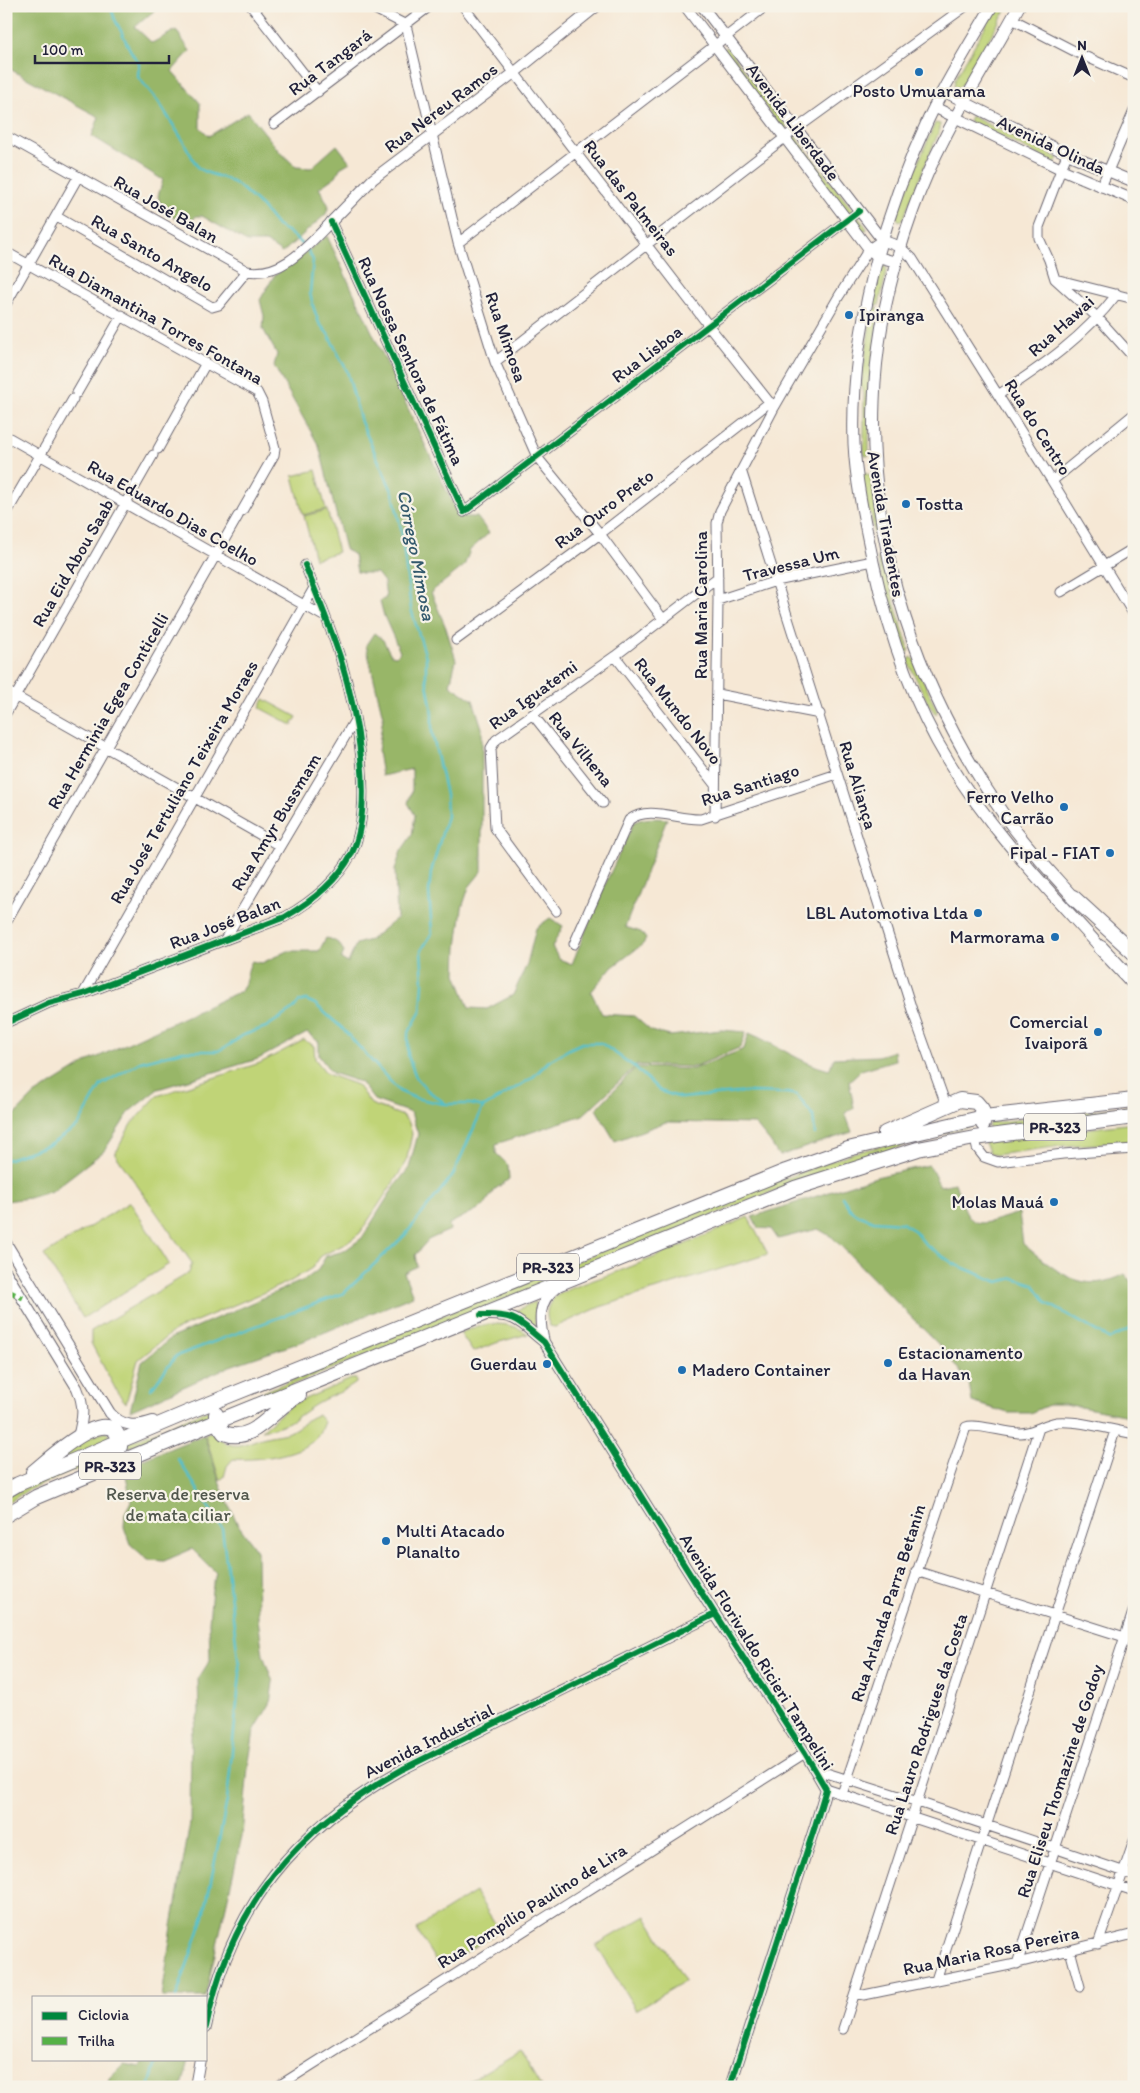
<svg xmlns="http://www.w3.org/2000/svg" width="1140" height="2093" viewBox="0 0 1140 2093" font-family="Itim,sans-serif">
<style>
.green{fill:#c0d477;stroke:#717b59}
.forest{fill:#98b668;stroke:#5d6c52}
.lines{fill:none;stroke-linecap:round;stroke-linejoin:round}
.stream{stroke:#53c0cb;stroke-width:2.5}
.minor-casing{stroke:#6c6771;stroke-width:11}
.tertiary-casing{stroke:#6c6771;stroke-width:12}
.secondary-casing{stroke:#6c6771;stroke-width:13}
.trunk-casing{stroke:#6c6771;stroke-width:16}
.minor{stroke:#fff;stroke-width:9}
.tertiary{stroke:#fff;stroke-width:10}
.secondary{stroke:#fff;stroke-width:11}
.trunk{stroke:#fff;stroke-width:14}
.quiet{stroke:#55b146;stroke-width:5;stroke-dasharray:10 5;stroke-linecap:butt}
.cycleway-casing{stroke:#f7f3e8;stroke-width:9}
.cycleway{stroke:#00873e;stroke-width:6}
.poi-dot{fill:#1f6fb2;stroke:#f7f3e8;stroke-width:2}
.labels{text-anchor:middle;stroke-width:4.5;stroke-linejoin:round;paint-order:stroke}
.shield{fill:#f7f3e8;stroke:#62616f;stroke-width:1}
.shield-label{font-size:16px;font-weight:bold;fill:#22223b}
.street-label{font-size:18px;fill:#22223b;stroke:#f7f3e8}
.poi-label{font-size:18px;fill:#22223b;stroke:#f7f3e8;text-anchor:end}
.park-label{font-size:18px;fill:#51574d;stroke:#f7f3e8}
.water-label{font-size:19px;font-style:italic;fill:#33596d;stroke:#f7f3e8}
</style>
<rect width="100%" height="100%" fill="#f7f3e8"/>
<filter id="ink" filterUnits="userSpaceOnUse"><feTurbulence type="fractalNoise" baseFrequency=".02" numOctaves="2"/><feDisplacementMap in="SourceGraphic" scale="10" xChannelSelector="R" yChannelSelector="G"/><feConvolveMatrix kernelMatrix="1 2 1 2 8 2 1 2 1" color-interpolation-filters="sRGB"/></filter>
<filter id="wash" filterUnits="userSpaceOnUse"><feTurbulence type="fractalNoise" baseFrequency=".0096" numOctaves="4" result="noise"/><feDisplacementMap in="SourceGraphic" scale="20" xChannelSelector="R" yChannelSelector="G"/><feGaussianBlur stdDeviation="1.12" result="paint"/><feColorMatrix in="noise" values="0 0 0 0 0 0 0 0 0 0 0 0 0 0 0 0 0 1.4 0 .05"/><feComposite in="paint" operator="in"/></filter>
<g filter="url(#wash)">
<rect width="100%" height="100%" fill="#f6e8d5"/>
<path class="green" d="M997,6H1008L963,84L957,88L954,86L955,79Z
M727,47L787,127L783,130L723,50Z
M971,116L1058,158L1055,163L969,121Z
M935,123L940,124V129L903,219L899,221L896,216Z
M795,136L866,227L867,230H862L791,142V137Z
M882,266H885L887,270L879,305L876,306L873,303Z
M876,307L879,310L869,386V455L867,456L864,454V394L861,386L872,309Z
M316,470L326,509L303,515L293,476Z
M865,473L871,476L880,539L877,542L875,540L871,514L865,507L862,474Z
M327,510L338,552L315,559L304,516Z
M881,557L884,559L895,605L909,649L907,653L904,654L890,615L877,559Z
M911,657L914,659L937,711L936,715L928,703L908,662Z
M264,699L297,717L292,725L260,708Z
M304,1040L314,1046L315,1059L327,1074L357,1085L371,1104L403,1116L409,1123L412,1134L406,1163L360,1233L347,1243L321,1256L312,1268L291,1281L175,1330L138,1360L126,1403L117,1392L91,1343V1331L189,1273L192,1263L115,1154L131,1124L157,1096L260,1063Z
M1134,1106V1112L990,1129L988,1126L990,1123Z
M1134,1123V1142L1061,1146L995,1155L990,1153L984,1141Z
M970,1126L914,1142L801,1180L227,1411L233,1405L318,1369L357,1350L708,1208L852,1153Z
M130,1202L169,1264L83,1318L44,1255Z
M748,1217L768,1254L600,1307L555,1327L550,1326C545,1316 546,1306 554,1298C563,1289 610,1275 625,1269C666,1253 707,1235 748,1217Z
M536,1301L535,1326L513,1312Z
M493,1324C507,1324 517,1326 528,1334L496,1343L473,1352L460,1333L478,1326Z
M351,1379H356V1383C345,1392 330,1395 318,1403C295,1417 292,1425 262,1430L291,1405Z
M208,1410L209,1415L125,1449L127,1443Z
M318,1415L324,1422C322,1427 319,1434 315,1439C300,1455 254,1461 233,1459L227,1466L224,1477L220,1480L205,1435L214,1431C218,1436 222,1442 228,1444C241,1449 254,1439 266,1437C277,1434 285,1435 295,1429C303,1424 309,1417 318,1415Z
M106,1432L114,1439L49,1467L86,1438Z
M112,1449L99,1460L28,1490L6,1504V1496Z
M475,1892L500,1931L440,1968L416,1929Z
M646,1916L685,1981L636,2010L596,1945Z
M520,2051L541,2087H459Z"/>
<path class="forest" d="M6,6H154L156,9L135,27L152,43L176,30L190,51L172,71L200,103V127L209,136L248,112L279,151L296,167L311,168L337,145L350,162L340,168L336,176L319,188L329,206L326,214L282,253L266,242H247L202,216H196L189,225L157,209L160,203L158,196L163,180L92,136L99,117L6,67Z
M327,236L459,517H477L489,533L470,550L464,566L431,592L446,628L456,660L450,685L473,700L482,728V871L469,887L462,908L457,947L456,974L469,1008L487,1009L513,995L527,964L536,928L550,918L563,926L552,947L559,959L572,964L602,891L634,822C646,817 655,818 667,819L625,927L641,932L646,939L643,944L610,969L591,992L602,1014L634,1016L651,1031L670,1036L721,1030L746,1032L741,1047L694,1067L637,1065L583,1115L496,1144V1153L508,1165L509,1179L494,1190L484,1206L449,1224L450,1230L428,1240L415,1255L417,1266L404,1273L413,1296L301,1342L230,1366L130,1411L142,1362L171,1338L306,1279L318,1270L326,1256L344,1251L362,1238L394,1187L409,1168L418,1134L411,1113L374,1100L360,1082L332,1073L319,1056V1042L307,1033L258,1059L158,1089L130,1111L104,1151L52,1191L29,1198L6,1201V1124L34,1095L89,1061L241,991C249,979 245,973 252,961L262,963L287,951H319L326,938C335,940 340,943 344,952L341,959L348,963L356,944L370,940L397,918L395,870L401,851L412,835L415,815L408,803L412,790V769L382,776L378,751L383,717L366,645L374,633L383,640L391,655L396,656L400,652L384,616L380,601L386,598L384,582L377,573H362L357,572L354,555L345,549L319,446L274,366L277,354L263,329L264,316L260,300L274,276Z
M749,1033C776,1044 800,1063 829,1070L834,1058L878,1056L894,1051L895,1060L861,1070L849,1081L854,1108L845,1113L852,1132L779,1156L770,1142L755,1124L666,1122L615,1141L596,1109L636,1067L693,1069L744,1049Z
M929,1165L940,1186L955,1183C972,1233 972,1227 1019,1213L1023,1244C1056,1270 1081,1297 1125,1274L1134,1285V1417L1065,1404H1051L1030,1413H1008L972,1402L969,1383L941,1347L832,1237L818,1229L778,1239L771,1229L758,1228L752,1217L876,1177Z
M204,1435L222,1489L237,1523L257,1551L258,1619L263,1655L273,1682L270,1704L254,1731L248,1767L242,1836L205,1997H162L172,1926L190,1823L191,1735L199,1713L198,1679L210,1660L209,1622L212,1589L216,1573L192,1549L164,1561L148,1560L130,1544L124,1527L125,1513L131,1501L124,1467Z
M143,2059H189L182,2087H107L109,2079L124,2064L140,2067Z"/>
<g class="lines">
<path class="stream" d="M111,6C114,22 117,22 123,35C128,46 131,54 139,63L138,77L158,101L182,139L198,168L208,173L227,179L239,186L262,207L277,226L287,231L306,247L313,260L310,293L313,306L319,323L328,334L347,371L361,422L393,493L401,529L411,609L426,657V678L432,711V732L446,795L447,816L431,872L429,892L432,933L421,951L423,983L421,1011L408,1034V1056L416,1077L426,1089L446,1104H470L484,1107L532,1078L549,1061L571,1048L582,1043H601L636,1068L660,1091L681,1098L749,1092L787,1093L797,1095L813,1116L815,1134
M6,1160L51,1144L78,1126L101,1085L140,1062L183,1051H218L231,1044L241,1036L266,1027L292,1010L299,1002L306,1000L315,1004L342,1028L399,1091L415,1098L444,1104
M842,1197L850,1209L858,1215L874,1221L902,1223L915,1231L925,1244L954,1264L998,1282L1014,1278L1033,1284L1047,1303L1110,1339L1134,1327
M151,1389L176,1356L344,1293L405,1235L453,1175L483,1107
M176,1997L204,1916L227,1800L240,1674L222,1528L178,1459
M149,2087L157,2059"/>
</g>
</g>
<g filter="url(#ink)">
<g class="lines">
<defs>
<path id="minor" d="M251,6L318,92
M369,6L406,25L458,243L495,362L537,457L600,534L663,619
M463,6L709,326L774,408
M1012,19L1082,55L1134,78
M274,124L430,6
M6,136L247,271C283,277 308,245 331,222L464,512L859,211
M1067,154L1039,227V238L1049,260L1055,279L1098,318L1134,358
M1101,187L1134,111
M57,217L212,307L219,305L247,271
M458,243L766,6
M900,247L912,258L1052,481L1134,615
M6,252L257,392L262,402L275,448L274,455L242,511
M1055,279L1134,299
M6,304L78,177
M495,362L796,129L966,6
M77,393L122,315
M998,395C1044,365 1083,338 1117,294
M6,436L325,617
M158,449L206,363
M742,473L912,1010L946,1105
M1052,481L1134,414
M6,514L73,399
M1061,592L1134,548
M718,600L776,581L873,561
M456,640L600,534L770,402
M615,656L715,785
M6,691L280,846
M717,694L820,714
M6,713L153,455
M533,715L603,803
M715,816L718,600L717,523L720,511L774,408L839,296L869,249L882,240
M556,911L495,828L491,748L496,740L615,656L718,577
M6,922L238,516
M225,939L355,720
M574,944L629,820C649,805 677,820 701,819L837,774
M83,994L314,588
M6,1023L49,1003L83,994L285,917C311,902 336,883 351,855C376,805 356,709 340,657C330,626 317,595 305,565
M975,1138L977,1148L984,1157L998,1162L1063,1154L1134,1149
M916,1571L1134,1640
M814,1769L918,1802L1134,1875
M826,1789L1134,1891
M842,1794L966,1427C976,1423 1006,1433 1020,1433C1033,1433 1044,1424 1057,1422C1079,1420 1111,1430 1134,1434
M1098,1944L1134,1841
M1070,1950L1080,1987
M1017,1964L1134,1609
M936,1980L1115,1431
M855,1993L864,1995L1010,1965L1134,1934
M843,2029L1039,1428
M277,2087L805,1753"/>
<path id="tertiary" d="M685,6L869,249L878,257L896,262
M702,6L882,240L900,247
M943,91L1067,154L1134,182
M934,107L1061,169L1134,200
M331,222L373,179L514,73L597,6
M6,1243L110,1413C123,1427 135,1427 153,1421
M6,1272L77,1388C85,1407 83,1418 78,1437
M487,1315C518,1314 521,1324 544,1342L715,1614L805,1753L826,1789L815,1826L730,2087
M544,1342C539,1321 537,1301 557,1287
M206,2027C230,1906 297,1828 403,1769L715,1614
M195,2087L200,2059"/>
<path id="secondary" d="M992,6C970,44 946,81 928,120C882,218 850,335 854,444C856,484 865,523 873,562C888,631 912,702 949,762C991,831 1047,888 1101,948
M1019,6C982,74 939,136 913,210C891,271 876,337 874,401C868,548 920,695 1004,815C1024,844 1049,870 1073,897"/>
<path id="trunk" d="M1073,897L1134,953
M1101,948L1134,983
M885,1133L960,1100L976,1102L982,1109L983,1124
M216,1414V1422L224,1433C254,1445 274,1407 299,1395
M33,1472C48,1460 117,1394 120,1447L114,1454L98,1463
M6,1491L18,1484L191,1411L786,1171L848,1149L984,1117L1134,1100
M6,1515L36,1497L216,1422L795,1188L918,1149L975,1138L1134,1117"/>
</defs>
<use href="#minor" class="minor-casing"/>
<use href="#tertiary" class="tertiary-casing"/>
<use href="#secondary" class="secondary-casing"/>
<use href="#trunk" class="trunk-casing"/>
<use href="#minor" class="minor"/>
<use href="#tertiary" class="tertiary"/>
<use href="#secondary" class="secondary"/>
<use href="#trunk" class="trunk"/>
<path class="quiet" d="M6,1290L23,1298"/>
<defs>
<path id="cycleway" d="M331,222L464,512L859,211
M6,1023L49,1003L83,994L285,917C311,902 336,883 351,855C376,805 356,709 340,657C330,626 317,595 305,565
M481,1315C517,1314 518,1321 544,1342L715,1614L805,1753L826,1789L815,1826L730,2087
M206,2027C230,1906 297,1828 403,1769L715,1614"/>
</defs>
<use href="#cycleway" class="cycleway-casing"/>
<use href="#cycleway" class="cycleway"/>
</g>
</g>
<g class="poi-dot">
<circle cx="919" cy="72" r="5"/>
<circle cx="849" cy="315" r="5"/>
<circle cx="906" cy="504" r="5"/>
<circle cx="1064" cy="807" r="5"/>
<circle cx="1110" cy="853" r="5"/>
<circle cx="978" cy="913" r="5"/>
<circle cx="1055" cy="937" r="5"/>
<circle cx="1098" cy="1032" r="5"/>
<circle cx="1054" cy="1202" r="5"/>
<circle cx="888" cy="1363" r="5"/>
<circle cx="547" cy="1364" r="5"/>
<circle cx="682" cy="1370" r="5"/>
<circle cx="386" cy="1541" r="5"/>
</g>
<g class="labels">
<g class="shield">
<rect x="1024" y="1113.5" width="62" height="27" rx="4"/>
<rect x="517" y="1253.5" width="62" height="27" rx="4"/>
<rect x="79" y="1452.5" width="62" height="27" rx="4"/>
</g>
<g class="shield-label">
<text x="1055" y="1133">PR-323</text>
<text x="548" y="1273">PR-323</text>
<text x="110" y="1472">PR-323</text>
</g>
<g class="street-label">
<text transform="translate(330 62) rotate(-37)" y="6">Rua Tangará</text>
<text transform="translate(441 108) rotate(-37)" y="6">Rua Nereu Ramos</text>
<text transform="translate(793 122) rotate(53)" y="6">Avenida Liberdade</text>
<text transform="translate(1051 145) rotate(25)" y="6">Avenida Olinda</text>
<text transform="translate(631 198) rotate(52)" y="6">Rua das Palmeiras</text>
<text transform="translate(166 209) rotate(30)" y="6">Rua José Balan</text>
<text transform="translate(152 253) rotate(30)" y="6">Rua Santo Angelo</text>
<text transform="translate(156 319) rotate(30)" y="6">Rua Diamantina Torres Fontana</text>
<text transform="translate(1061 326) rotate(-42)" y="6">Rua Hawai</text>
<text transform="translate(506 337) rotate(71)" y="6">Rua Mimosa</text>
<text transform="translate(647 354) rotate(-37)" y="6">Rua Lisboa</text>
<text transform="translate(411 361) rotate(65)" y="6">Rua Nossa Senhora de Fátima</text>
<text transform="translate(1038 427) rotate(58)" y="6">Rua do Centro</text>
<text transform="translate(604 509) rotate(-37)" y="6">Rua Ouro Preto</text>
<text transform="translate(173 513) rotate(30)" y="6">Rua Eduardo Dias Coelho</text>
<text transform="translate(886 524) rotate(80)" y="6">Avenida Tiradentes</text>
<text transform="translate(73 563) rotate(-60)" y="6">Rua Eid Abou Saab</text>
<text transform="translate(791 564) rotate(-14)" y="6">Travessa Um</text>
<text transform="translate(701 605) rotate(-90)" y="6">Rua Maria Carolina</text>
<text transform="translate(533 695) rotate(-36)" y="6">Rua Iguatemi</text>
<text transform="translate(108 711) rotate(-60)" y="6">Rua Herminia Egea Conticelli</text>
<text transform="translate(678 711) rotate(52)" y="6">Rua Mundo Novo</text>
<text transform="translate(581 749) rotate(51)" y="6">Rua Vilhena</text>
<text transform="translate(184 782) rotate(-60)" y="6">Rua José Tertuliano Teixeira Moraes</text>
<text transform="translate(750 785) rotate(-18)" y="6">Rua Santiago</text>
<text transform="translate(858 785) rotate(73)" y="6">Rua Aliança</text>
<text transform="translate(276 822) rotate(-59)" y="6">Rua Amyr Bussmam</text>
<text transform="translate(225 923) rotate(-21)" y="6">Rua José Balan</text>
<text transform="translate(888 1603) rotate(-72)" y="6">Rua Arlanda Parra Betanin</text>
<text transform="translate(757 1652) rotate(58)" y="6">Avenida Florivaldo Ricieri Tampelini</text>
<text transform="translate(926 1724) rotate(-72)" y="6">Rua Lauro Rodrigues da Costa</text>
<text transform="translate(429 1741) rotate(-27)" y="6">Avenida Industrial</text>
<text transform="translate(1060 1781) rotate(-72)" y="6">Rua Eliseu Thomazine de Godoy</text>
<text transform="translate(532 1906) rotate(-32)" y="6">Rua Pompílio Paulino de Lira</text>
<text transform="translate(991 1951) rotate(-12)" y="6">Rua Maria Rosa Pereira</text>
</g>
<g class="poi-label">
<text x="919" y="97" text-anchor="middle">Posto Umuarama</text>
<text x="859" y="321" text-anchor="start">Ipiranga</text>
<text x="916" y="510" text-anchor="start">Tostta</text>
<text x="1054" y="803">Ferro Velho<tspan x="1054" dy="21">Carrão</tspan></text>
<text x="1100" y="859">Fipal - FIAT</text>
<text x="968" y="919">LBL Automotiva Ltda</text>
<text x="1045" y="943">Marmorama</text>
<text x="1088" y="1028">Comercial<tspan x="1088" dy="21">Ivaiporã</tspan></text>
<text x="1044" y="1208">Molas Mauá</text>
<text x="898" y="1359" text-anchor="start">Estacionamento<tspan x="898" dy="21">da Havan</tspan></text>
<text x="537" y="1370">Guerdau</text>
<text x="692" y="1376" text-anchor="start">Madero Container</text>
<text x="396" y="1537" text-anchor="start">Multi Atacado<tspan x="396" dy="21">Planalto</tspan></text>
</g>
<g class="park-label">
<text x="178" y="1500">Reserva de reserva<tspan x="178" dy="21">de mata ciliar</tspan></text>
</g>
<g class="water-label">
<text transform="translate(417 555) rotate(79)" y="7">Córrego Mimosa</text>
</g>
</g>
<rect width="1140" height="2093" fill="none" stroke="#f7f3e8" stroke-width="25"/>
<rect x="32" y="1996" width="175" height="65" fill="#f7f3e8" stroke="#a29fa3"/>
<rect x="42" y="2012" width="25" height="8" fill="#00873e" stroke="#a29fa3"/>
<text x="78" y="2020" font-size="15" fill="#22223b">Ciclovia</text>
<rect x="42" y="2037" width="25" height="8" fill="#55b146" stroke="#a29fa3"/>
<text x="78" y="2046" font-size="15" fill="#22223b">Trilha</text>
<g transform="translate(1082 58)" stroke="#f7f3e8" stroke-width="4" paint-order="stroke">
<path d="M0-4L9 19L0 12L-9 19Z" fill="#22223b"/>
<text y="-8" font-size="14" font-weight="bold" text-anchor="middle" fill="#22223b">N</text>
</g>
<path d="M35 55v8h134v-8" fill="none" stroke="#22223b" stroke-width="2.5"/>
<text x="42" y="55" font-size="15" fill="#22223b" stroke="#f7f3e8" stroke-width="4" paint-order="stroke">100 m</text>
</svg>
